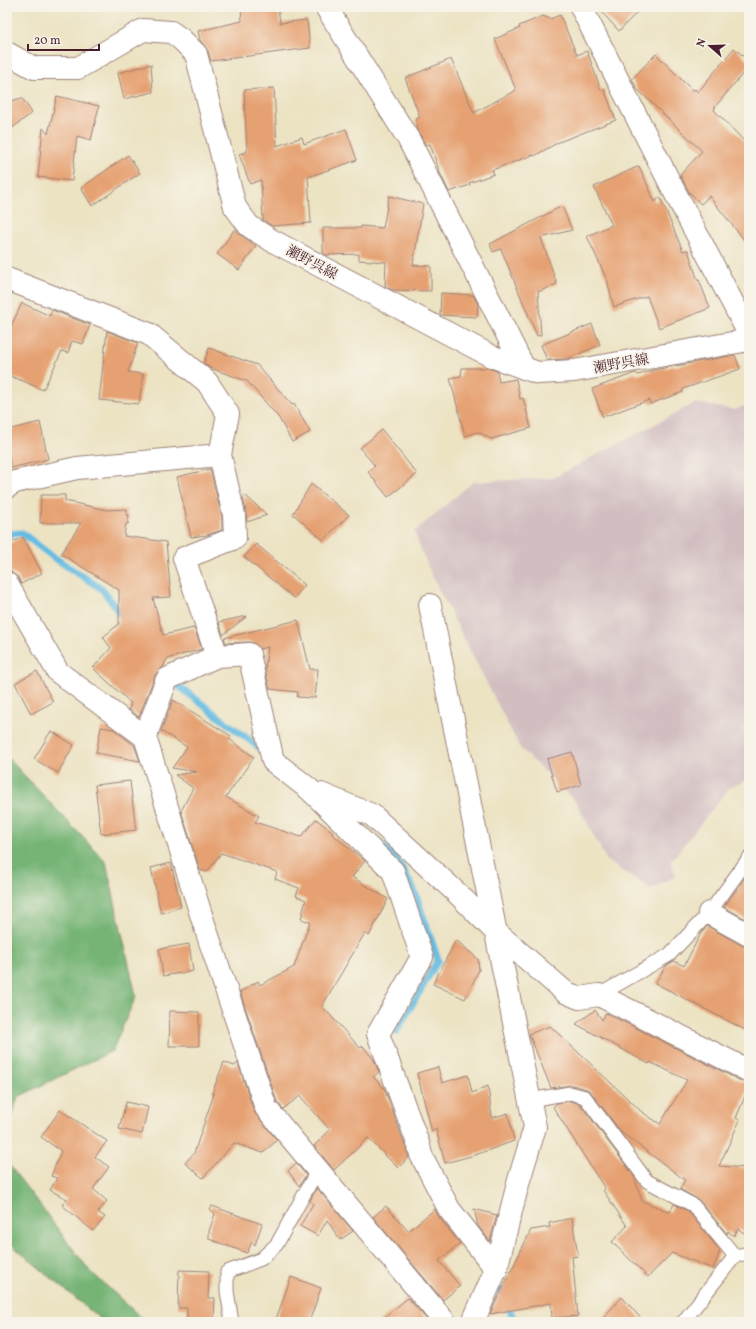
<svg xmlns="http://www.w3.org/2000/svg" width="756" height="1329" viewBox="0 0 756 1329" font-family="Vollkorn,'Noto Serif JP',serif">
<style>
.industrial{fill:#d2bec1}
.forest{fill:#75b474;stroke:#606a50}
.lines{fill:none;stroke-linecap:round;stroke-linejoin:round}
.stream{stroke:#65bce2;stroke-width:7}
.building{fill:#e6a172}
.service-casing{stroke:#9b8177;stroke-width:15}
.minor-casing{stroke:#9b8177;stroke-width:24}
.secondary-casing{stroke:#9b8177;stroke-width:24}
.service{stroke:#fff;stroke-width:13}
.minor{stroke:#fff;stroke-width:22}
.secondary{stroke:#fff;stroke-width:22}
.labels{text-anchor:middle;stroke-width:4;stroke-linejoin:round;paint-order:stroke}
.street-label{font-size:14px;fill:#4a1f2b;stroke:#f7f3e8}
</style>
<rect width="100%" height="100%" fill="#f7f3e8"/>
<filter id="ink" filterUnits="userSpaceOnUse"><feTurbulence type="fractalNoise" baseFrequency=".025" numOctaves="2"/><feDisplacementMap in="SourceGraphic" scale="8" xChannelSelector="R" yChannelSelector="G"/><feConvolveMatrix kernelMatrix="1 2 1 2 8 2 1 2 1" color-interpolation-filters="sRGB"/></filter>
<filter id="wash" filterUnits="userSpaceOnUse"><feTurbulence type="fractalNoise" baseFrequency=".012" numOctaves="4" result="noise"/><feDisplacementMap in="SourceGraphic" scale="16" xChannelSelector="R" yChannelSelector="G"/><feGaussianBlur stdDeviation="0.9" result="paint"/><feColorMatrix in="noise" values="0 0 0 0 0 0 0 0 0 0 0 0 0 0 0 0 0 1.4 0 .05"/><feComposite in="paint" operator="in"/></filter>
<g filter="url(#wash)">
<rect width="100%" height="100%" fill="#ece3c3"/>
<path class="industrial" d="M695,403L735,410L749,404V779L729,788L671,861L676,876L651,889L607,861L576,802L520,748L432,576L414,532L473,482L553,478Z"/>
<path class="forest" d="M7,757L106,862L136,996L112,1051L18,1097L7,1135Z
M7,1162L89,1270L146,1322H104L7,1241Z"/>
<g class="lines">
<path class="stream" d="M7,534L22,533L53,557L102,589L124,619
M172,681L265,752
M381,845L395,856L414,890L438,960L396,1032
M501,1290L515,1322"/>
</g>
<g id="blocks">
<path class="building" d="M241,7H278L280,23L307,20L310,48L211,61L208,51L200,40L198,31L242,21Z
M597,7H642L619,31Z
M560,15L577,55L587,51L601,90L604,89L616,120L559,142L534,156L533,155L492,170L494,174L469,183L470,185L449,192L440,173L430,144L426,145L417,130L416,119L420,117L405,78L451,59L474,113L516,90L495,39L520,28L519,26L543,16L550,19Z
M734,48L749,61V66L715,107V108L714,110L749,146V246L709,196L701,204L689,192L680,175L702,151L637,89L632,79L656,54L693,91L695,89L698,92Z
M151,64L153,92L124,99L118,73Z
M274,88L277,146L302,137L304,144L346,129L357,160L308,177L311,223L272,226L263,220L261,180L250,184L239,154L247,152L244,90Z
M57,96L99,106L91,140L77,136L72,181L38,177L43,128L48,134Z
M22,98L32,113L7,132V102Z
M128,155L140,173L92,206L81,188Z
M639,166L655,202L660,197L683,251L688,250L698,281L699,280L710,308L659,328L647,296L614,307L607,280L587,236L612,225L594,187Z
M389,196L423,204L413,265L431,266V291L392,290L385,286L386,262L359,260V254L325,255L323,253V228H361V226L383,228Z
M562,206L572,230L541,238L557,284L538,292L541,335L537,336L501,249L493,252L490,244Z
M234,230L256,246L239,270L217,254Z
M441,293L473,295L478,304L477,317L440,315Z
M22,303L50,316L52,310L90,325L83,344L72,341L68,353L62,351L43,390L23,381L7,375V335Z
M592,324L600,345L567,359L547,360L541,345Z
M107,331L138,343L128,372L143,374L139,404L99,400Z
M209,348L257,365L292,405L294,404L310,432L292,442L279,418L247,381L210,368L204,363Z
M735,355L740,369L683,389V392L650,404L649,400L603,417L592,389L635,373H636L638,375L654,370Z
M462,368H488L497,371L499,382L516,379L520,399L523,398L531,428L491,439L478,432L465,436L450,378L461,376Z
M40,422L48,459L11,468L7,449V430Z
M382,430L417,474L388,497L368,472L375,466L360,448Z
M210,469L222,517V530L207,535L191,537L177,477Z
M311,484L349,515L323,540L293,514Z
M41,495H65V501L107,510L127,509V515H129L128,524H126L124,536L166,542L171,597L153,598L163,635L194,628L202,649L167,659L163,667L155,675L139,717L129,709L131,703L93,668L111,648L103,637L119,624V590L61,554L81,523H40Z
M245,495L267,515L247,522L246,512L243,498Z
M23,537L42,573L21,584L18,577L12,573L7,564V545Z
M256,544L305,585L294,598L244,557Z
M247,616L223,635L219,622Z
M298,620L310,669H318L315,698L297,697L298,692L270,689L265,669L268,647L260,649L254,643L249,642L226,643L224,638Z
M37,671L53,702L31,714L15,683Z
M173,700L231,736L229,739L254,757L226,797L259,816L255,822L301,837L316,819L333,832L332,834L365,861L352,877L388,899L369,936L365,933L322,1006L360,1048L363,1046L374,1060L379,1072L373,1077L384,1088L409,1157L398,1168L368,1138L334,1170L314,1146L330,1130L300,1096L283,1109L277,1102L240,992L258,981L260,985L294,967L310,922L301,919L306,900L296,896L299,888L275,879L277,872L221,853L207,872L200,870L181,811L193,788L175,775L197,772L172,768L187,747L161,731Z
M101,727L113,729L134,745L140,761L96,753Z
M51,731L74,745L58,773L34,759Z
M572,752L581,785L557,792L547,759Z
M130,781L136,830L101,834L95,785Z
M171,863L181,907L161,913L151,868Z
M749,872V921L724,907Z
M707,926L743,946L749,947V1032L655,983L666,966L674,961L684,966L700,935Z
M456,940L478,959L479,970L465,999L433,984Z
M189,944L193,971L163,976L159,949Z
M595,1010L602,1020L606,1013L743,1082L749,1083V1087L736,1118L740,1120L719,1166L749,1168V1236L738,1229L734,1236L728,1231L727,1234L699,1200L680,1189L685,1180L621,1132L591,1092L587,1089L572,1085L551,1088L529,1034L550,1026L642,1112L660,1124L687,1080L650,1062L649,1064L576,1024Z
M170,1011L199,1012V1046H169Z
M224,1062L234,1066L238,1063L254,1112L277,1140L263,1153L234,1143L203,1178L185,1163L194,1153L214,1094L212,1093Z
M438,1067L442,1083L468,1075L472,1093L488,1086L492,1118L508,1113L514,1141L475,1155L445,1163L436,1129L432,1132L417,1073Z
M570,1101L580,1104L634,1176L642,1201L670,1212L674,1204L688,1211L720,1251L713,1269L672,1253L648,1277L612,1242L627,1226L603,1190L605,1189L553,1107L557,1103Z
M126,1102L148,1107L142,1134L119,1129Z
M60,1110L107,1141L95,1157L109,1167L93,1189L107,1201L98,1212L105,1217L93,1231L62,1205L67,1199L50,1190L57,1178L51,1176L61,1151L41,1137Z
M296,1163L306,1175L299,1186L288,1171Z
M317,1188L353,1231L340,1240L327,1220L318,1236L300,1226L313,1204L310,1200Z
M212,1206L262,1224L255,1245L252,1242L247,1253L209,1239V1231L215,1214L210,1209Z
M386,1206L408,1231L435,1209L439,1217L460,1244L439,1261L460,1286L443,1300L373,1217Z
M474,1209L497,1215L490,1241L478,1226Z
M572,1218L578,1256L572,1257L578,1316L552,1318L551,1303L490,1314L531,1230L550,1227L549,1223Z
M179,1270L209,1271L208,1298H215L214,1322H187V1308H178Z
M291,1277L321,1288L309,1322H275Z
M622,1297L644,1322H599Z
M408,1298L429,1322H378Z"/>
</g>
</g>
<g filter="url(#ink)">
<use href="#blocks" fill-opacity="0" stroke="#9b8177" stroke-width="1"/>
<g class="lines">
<defs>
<path id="service" d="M599,995L669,955L709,913L749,858
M530,1100L570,1093L585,1097L647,1181L693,1205L735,1256
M232,1322L227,1291V1272L261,1259L277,1244L318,1169
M683,1322L735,1256L749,1253"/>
<path id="minor" d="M326,7L409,140L524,368
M581,7L670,183L749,334
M7,279L149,334L207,382L228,414L220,455L234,515L235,538L184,558L217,656
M7,487L15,482L77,468L220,455
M7,584L58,672L145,737L204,924L266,1108L445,1322
M430,605L535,1127L519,1180L496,1269L473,1322
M145,737L167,679L217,656L249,654L273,761L309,789L393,871L422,957L378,1034L419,1146L421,1155L449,1209L496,1269
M321,794L372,815L458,894L497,933L565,992L579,998L599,995L749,1071
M709,913L749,935"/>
<path id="secondary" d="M7,53L34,68H78L143,30L171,32L181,39L196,54L235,207L249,226L271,240L491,356L538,373L574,371L749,340"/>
</defs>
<use href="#service" class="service-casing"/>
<use href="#minor" class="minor-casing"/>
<use href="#secondary" class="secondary-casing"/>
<use href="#service" class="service"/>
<use href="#minor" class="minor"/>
<use href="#secondary" class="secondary"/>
</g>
</g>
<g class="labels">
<g class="street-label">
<text transform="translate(312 262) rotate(28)" y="5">瀬野呉線</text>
<text transform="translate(621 363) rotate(-10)" y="5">瀬野呉線</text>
</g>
</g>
<rect width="756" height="1329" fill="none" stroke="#f7f3e8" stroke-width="24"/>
<g transform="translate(710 46) rotate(290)" stroke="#f7f3e8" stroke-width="3" paint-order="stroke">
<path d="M0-3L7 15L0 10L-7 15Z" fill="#4a1f2b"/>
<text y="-6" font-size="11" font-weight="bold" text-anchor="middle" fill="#4a1f2b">N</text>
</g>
<path d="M28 44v6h71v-6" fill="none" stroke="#4a1f2b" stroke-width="2"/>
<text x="34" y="44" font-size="12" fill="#4a1f2b" stroke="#f7f3e8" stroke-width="3" paint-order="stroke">20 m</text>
</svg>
